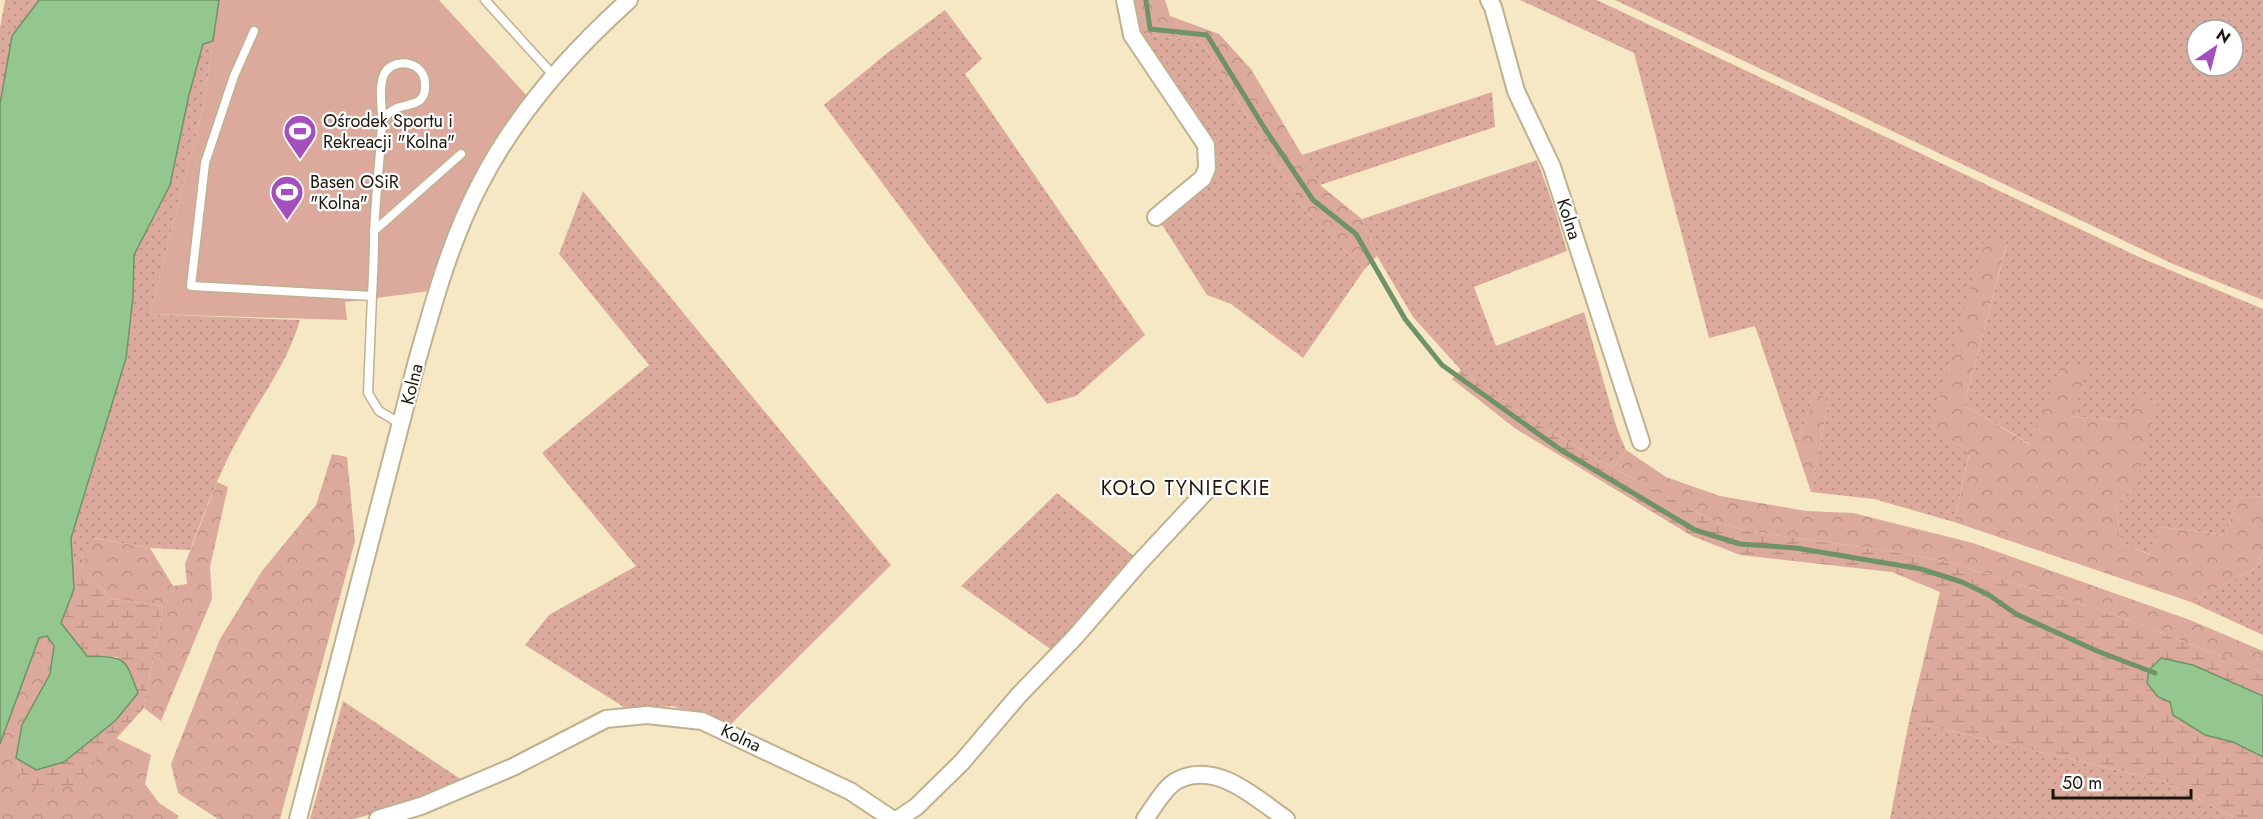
<svg xmlns="http://www.w3.org/2000/svg" width="2263" height="819" viewBox="0 0 2263 819" font-family="Jost,sans-serif">
<style>
.grass{fill:url(#grass-dots);fill-rule:evenodd}
.forest{fill:url(#forest-crowns)}
.wetland{fill:url(#wetland-marsh)}
.garden{fill:#dcaa9c}
.water{fill:#94c78f;stroke:#709267;stroke-width:1.5}
.lines{fill:none;stroke-linecap:round;stroke-linejoin:round}
.stream{stroke:#709267;stroke-width:5}
.service-casing{stroke:#bfb18f;stroke-width:11}
.minor-casing{stroke:#bfb18f;stroke-width:20}
.service{stroke:#fff;stroke-width:8}
.minor{stroke:#fff;stroke-width:16}
.labels{text-anchor:middle;stroke-width:4.5;stroke-linejoin:round;paint-order:stroke}
.poi-label{font-size:18px;fill:#1c170a;stroke:#fff;text-anchor:start}
.street-label{font-size:18px;fill:#1c170a;stroke:#fff}
.neighbourhood-label{font-size:20px;letter-spacing:1.5px;fill:#1c170a;stroke:#fff}
</style>
<defs>
<pattern id="grass-dots" width="8" height="8" patternUnits="userSpaceOnUse" patternTransform="scale(1.5)"><rect width="8" height="8" fill="#dcaa9c"/><path d="M2 2h.1M6 6h.1" fill="none" stroke="#bc9285" stroke-width="1.8" stroke-linecap="round"/></pattern>
<pattern id="forest-crowns" width="20" height="18" patternUnits="userSpaceOnUse" patternTransform="scale(1.5)"><rect width="20" height="18" fill="#dcaa9c"/><path d="M2 6a3 3 0 1 1 6 0M12 15a3 3 0 1 1 6 0" fill="none" stroke="#bc9285"/></pattern>
<pattern id="wetland-marsh" width="20" height="14" patternUnits="userSpaceOnUse" patternTransform="scale(1.5)"><rect width="20" height="14" fill="#dcaa9c"/><path d="M1 5h8M5 5V1M11 12h8M15 12V8" fill="none" stroke="#bc9285"/></pattern>
</defs>
<rect width="100%" height="100%" fill="#f6e8c4"/>
<path class="grass" d="M5,0H39L0,104V28Z
M1520,0H1597L2139,257L2263,309V496L2237,498L2226,535L2161,527L2151,555L2121,543L2116,505L2135,487L2127,422L2072,416L2087,366H2062L2030,444L1964,405L2007,244L1932,427L1969,454L1954,522L1874,499L1811,492L1829,400L1815,391L1796,447L1755,326L1709,338L1634,53Z
M1615,0H2263V300L2173,264ZM2197,30H2233V66H2197Z
M945,10L982,59L965,74L1145,335L1076,396L1047,404L824,105L886,54Z
M1139,33L1202,42L1304,209L1364,270L1303,358L1231,304L1207,295L1161,223L1192,199L1212,176L1217,157Z
M213,41L204,103L150,314L300,320C288,362 261,397 240,435C219,472 205,512 190,550L150,548L94,538L82,566H71V538L126,358L133,297L134,255L170,185L189,95L203,44Z
M1492,92L1495,127L1320,185L1302,155Z
M1537,160L1553,204L1567,251L1474,287L1496,346L1584,312L1617,429L1626,450L1613,468L1528,418L1461,370L1413,317L1377,256L1362,219Z
M583,191L891,565L730,725L673,706L627,709L525,645L549,615L636,566L542,453L649,365L559,254Z
M1057,493L1136,558L1052,650L961,586Z
M2263,548V635L2191,602L2257,567Z
M343,701L462,780L397,807L354,819H310Z
M1909,721L2166,782L2237,819H1890Z"/>
<path class="forest" d="M1132,0H1165L1170,16L1219,34L1251,69L1320,185L1362,219L1377,256L1364,270L1304,209L1202,42L1139,33Z
M1984,240L2007,243L1964,405L2029,444L2061,366H2088L2073,416L2127,422L2139,398L2157,404L2135,487L2116,505L2121,543L2150,555L2161,527L2226,535L2237,498L2263,496V548L2257,567L2191,602L1954,522L1969,455L1932,427Z
M1815,391L1829,400L1811,492L1796,447Z
M1626,450L1666,477L1720,496L1806,511L1853,513L1973,543L2190,620L2263,651V673L2124,618L1949,562L1889,551L1752,532L1716,522L1613,468Z
M332,454L347,457L355,541L280,819H218L178,793L171,764L220,639L262,571L316,505Z
M217,482L228,487L210,567L212,599L161,721L144,708L163,606L111,599L82,566L93,538L150,548L173,586L187,584L185,564Z
M47,636L54,645L50,674L22,725L16,758L23,779L75,784L116,738L151,755L145,784L159,803L179,816L177,819H0V744L39,638Z"/>
<path class="wetland" d="M1461,370L1528,418L1613,468L1716,522L1752,532L1889,551L1949,562L2124,618L2263,673V819H2237L2166,782L1909,721L1940,592L1892,572L1740,555L1692,536L1516,429L1452,379Z
M71,566H82L111,599L163,606L144,708L75,784L46,794L23,779L16,758L36,770L118,657L87,656L61,623L74,589Z"/>
<path class="garden" d="M219,0H439L529,98L430,291L345,302L347,320L150,314L204,103Z"/>
<path class="water" d="M39,0H219L213,41L203,44L189,95L170,185L134,255L133,297L126,358L71,538L74,589L61,623L87,656C126,658 124,655 138,693L115,721L64,762L36,770L16,758L22,725L50,674L54,646L47,636L39,638L0,744V104L12,36Z
M2161,658L2193,665L2263,696V757L2233,742L2205,735L2173,715L2170,702L2158,697L2147,683L2149,670Z"/>
<g class="lines">
<path class="stream" d="M1146,0L1150,29L1207,35L1265,129L1313,200L1356,234L1405,319L1442,365L1561,450L1695,530L1740,544L1796,548L1921,569L1962,582L1989,595L2016,614L2097,651L2155,673"/>
<defs>
<path id="service" d="M485,0L554,76
M254,31L234,76L205,163L191,286L372,296L368,393L379,411L401,424
M374,231L461,154
M372,296C373,277 374,257 374,237C375,199 380,161 382,123C383,108 378,92 383,77C390,56 424,60 425,83C427,107 408,103 395,109C389,111 386,116 382,121"/>
<path id="minor" d="M1125,0L1132,35L1206,145L1207,168L1203,178L1156,217
M1489,0L1493,7L1516,91L1552,167L1641,442
M298,819L417,361C434,301 451,239 480,184C516,114 571,52 629,0
M378,819L421,806L513,767L606,719L647,715L702,721L850,791L892,819
M898,819L916,807L962,762L1019,695L1075,637L1140,562L1209,488
M1145,819C1154,807 1165,786 1178,780C1218,761 1255,798 1286,819"/>
</defs>
<use href="#service" class="service-casing"/>
<use href="#minor" class="minor-casing"/>
<use href="#service" class="service"/>
<use href="#minor" class="minor"/>
</g>
<defs>
<symbol id="stadium-pin" viewBox="-11 -11 22 30"><path d="M0 17L-7.5 6A9.5 9.5 0 1 1 7.5 6Z" fill="#a34fbe" stroke="#fff"/><path d="M0-5a6.5 5 0 1 0 0 10a6.5 5 0 1 0 0-10ZM-3.5-1.8h7v3.6h-7Z" fill="#fff"/></symbol>
</defs>
<g fill-rule="evenodd">
<use href="#stadium-pin" x="281" y="112" width="38" height="52"/>
<use href="#stadium-pin" x="268" y="173" width="38" height="52"/>
</g>
<g class="labels">
<g class="poi-label">
<text x="323" y="127">Ośrodek Sportu i<tspan x="323" dy="21">Rekreacji "Kolna"</tspan></text>
<text x="310" y="188">Basen OSiR<tspan x="310" dy="21">"Kolna"</tspan></text>
</g>
<g class="street-label">
<text transform="translate(1569 219) rotate(72)" y="6">Kolna</text>
<text transform="translate(412 384) rotate(-76)" y="6">Kolna</text>
<text transform="translate(741 738) rotate(25)" y="6">Kolna</text>
</g>
<g class="neighbourhood-label">
<text x="1186" y="495">KOŁO TYNIECKIE</text>
</g>
</g>
<g transform="translate(2215 48) rotate(35)"><circle r="28" fill="#ffffff" stroke="#a4a29d" stroke-width="1.5"/>
<path d="M0-4.5L10 22L0 15L-10 22Z" fill="#a34fbe"/>
<text y="-9" font-size="16" font-weight="bold" text-anchor="middle" fill="#1c170a">N</text>
</g>
<path d="M2053 789v9h138v-9" fill="none" stroke="#1c170a" stroke-width="3"/>
<text x="2062" y="789" font-size="18" fill="#1c170a" stroke="#ffffff" stroke-width="4.5" paint-order="stroke">50 m</text>
</svg>
